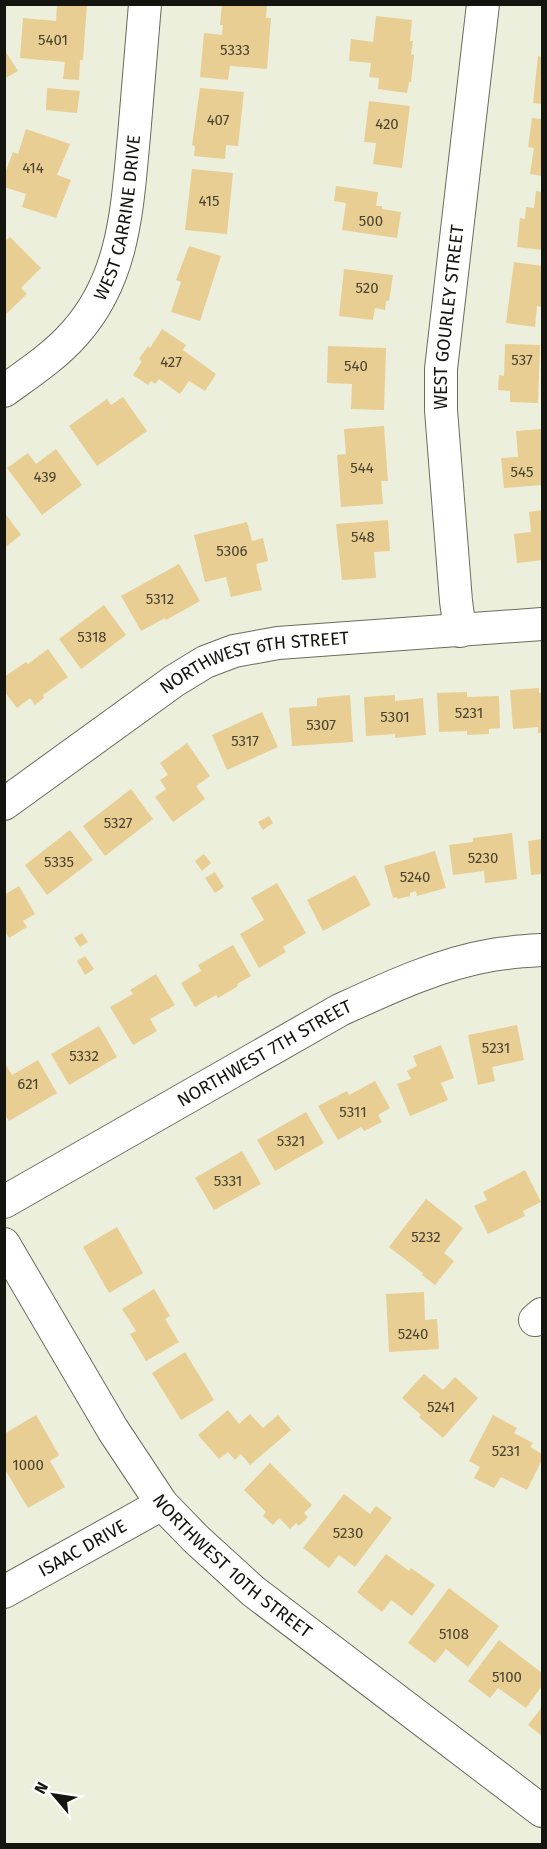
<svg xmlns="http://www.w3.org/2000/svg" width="547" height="1849" viewBox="0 0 547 1849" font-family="'Fira Sans',sans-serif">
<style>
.building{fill:#e8ce93}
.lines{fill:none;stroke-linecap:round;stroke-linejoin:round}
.minor-casing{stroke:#6a6d5c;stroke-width:34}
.minor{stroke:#fff;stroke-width:32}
.labels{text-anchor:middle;stroke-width:6;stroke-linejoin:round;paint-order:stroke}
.number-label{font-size:15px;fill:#494330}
.street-label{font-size:18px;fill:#14150f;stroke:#fff}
</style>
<rect width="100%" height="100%" fill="#ecefdc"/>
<path class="building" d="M57,4H87L83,60H80L79,80L63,79L65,62L20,58L23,18L56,21Z
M222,4L267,5L266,18H271L267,69L230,66L228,80L200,77L204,33L222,35L223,25H220Z
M376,16L412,20L410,41H413L411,54L414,55L411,82H409L407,93L378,89L379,78L369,77L371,63L349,61L351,39L373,42Z
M4,49L18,71L4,79Z
M538,56L542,57V104L533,103Z
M47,88L80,91L77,113L46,110Z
M200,88L244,92L238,146L226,145L225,159L194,156L195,146L192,145Z
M369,101L410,106L402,168L373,164L376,143L364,142Z
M532,118L542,119V176L530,174L534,148L528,147Z
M26,129L70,144L57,175L71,180L56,218L22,207L26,194L4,187V176L13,152L18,154Z
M192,169L233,173L227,234L185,230Z
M336,186L378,192L376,206H382V209L401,212L397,238L342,230L346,203L334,201Z
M536,191L542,192V250L517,247L520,218L525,219L526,207L534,208Z
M10,237L41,268L21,288L27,294L4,316V242Z
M189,246L221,256L200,321L171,312L181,282L176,280Z
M514,262L542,266V307L537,306L535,327L506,323Z
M344,269L393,275L389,301H386L385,310L375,308L373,320L339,316Z
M162,329L186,345L183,350L216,374L205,391L189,381L180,394L159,379L155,384L151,381L148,385L133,375L142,361L139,359L148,346L150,348Z
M505,344L540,345L538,403L510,402V391L498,390L499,375L504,376Z
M328,346L386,348L384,410L351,409L352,384L327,383Z
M123,397L147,431L97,466L69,426L107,399L111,405Z
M384,426L388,481H381L383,504L341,507L337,455L346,454L344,429Z
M542,429V485L504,488L501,458L518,457L516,431Z
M56,449L82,485L42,515L7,468L28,453L36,464Z
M542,510V560L517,563L514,534L531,532L529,512Z
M4,512L21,535L4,548Z
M388,520L390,551L374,552L376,578L342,580L336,524Z
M247,522L252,541L263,538L268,561L256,564L262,590L231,597L226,577L205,582L194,535Z
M179,564L200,601L166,620L165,618L141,631L121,596Z
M104,605L126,635L81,669L59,639Z
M48,649L68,677L43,695L44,698L35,705L30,698L17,708L4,691V677L26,662L28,664Z
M539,688V693H542V733H538V727L513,729L510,690Z
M467,692V697L499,696L500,728L489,729V734L467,735V731L439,732L437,693Z
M350,695L353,742L292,746L289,708L317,706V698Z
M395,695V701L423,698L426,735L395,738V734L366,736L364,697Z
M262,712L278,747L227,770L212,735Z
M187,743L210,776L196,786L205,799L173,822L155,797L166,789L160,780L168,775L160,763Z
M131,789L153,819L105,856L83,826Z
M269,816L273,823L263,830L258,822Z
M70,830L93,860L47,895L25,865Z
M512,833L517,879L485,883L484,871L453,875L449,845L473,842V838Z
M542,839V874L531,875L528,841Z
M435,851L446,888L417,896L416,891L410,893V896L397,899V897L393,898L384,866Z
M204,854L211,863L202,871L195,861Z
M215,872L224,887L215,893L205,878Z
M355,875L371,905L323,931L307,900Z
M277,883L306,933L283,947L286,952L259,968L240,934L264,920L251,898Z
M19,886L35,914L23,921L27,927L9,938L4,930V895Z
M82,933L88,942L80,947L74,938Z
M233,945L251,976L237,984L238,986L218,998L216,995L195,1007L181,983L201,971L198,965Z
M85,956L94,969L85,975L77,961Z
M156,974L175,1005L150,1019L157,1031L133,1045L110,1007L133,994L130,990Z
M517,1025L524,1060L492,1067L495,1081L478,1085L468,1035Z
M99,1026L117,1057L69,1085L51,1054Z
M441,1045L454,1078L441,1083L448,1100L410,1116L397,1084L411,1079L407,1071L417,1066L413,1056Z
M38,1060L57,1093L9,1121L4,1113V1062L12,1075Z
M375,1081L390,1108L378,1115L382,1122L364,1131L361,1127L338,1140L318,1106L347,1091L349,1095Z
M306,1112L324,1143L275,1171L257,1140Z
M242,1151L261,1184L214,1210L195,1178Z
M525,1170L541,1202L523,1211L525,1216L488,1234L474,1206L487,1200L483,1192Z
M426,1199L463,1228L444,1253L454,1261L435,1285L422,1275L423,1273L389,1247Z
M117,1227L143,1273L109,1293L83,1247Z
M154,1289L170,1316L165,1319L179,1342L146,1361L130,1334L136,1331L122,1309Z
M424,1292L425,1320L437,1319L439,1349L389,1352L386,1294Z
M185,1352L214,1400L181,1420L152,1373Z
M424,1374L443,1390L455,1377L478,1398L443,1438L419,1417L421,1415L402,1398Z
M228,1410L239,1424L250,1414L263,1428L278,1415L291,1430L250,1465L241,1454L235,1460L228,1452L219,1459L198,1435Z
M36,1415L59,1455L50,1461L65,1487L28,1508L4,1468V1434Z
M493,1415L517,1428L514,1433L533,1443L530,1447L542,1454V1460L527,1490L501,1477L494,1488L474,1478L480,1467L469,1461Z
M270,1463L312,1505L304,1513L308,1517L299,1526L296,1523L290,1529L279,1518L273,1525L263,1516L266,1512L244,1490Z
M344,1494L370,1514L376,1506L392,1518L355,1567L339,1555L329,1568L303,1548Z
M386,1554L409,1571L411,1568L435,1585L412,1616L391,1600L382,1612L357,1592Z
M449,1588L499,1626L468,1667L446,1649L435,1663L408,1643Z
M499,1640L542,1673V1686L526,1708L498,1688L490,1698L468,1681Z
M542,1707V1736L528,1725Z"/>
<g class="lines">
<defs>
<g id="minor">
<path id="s1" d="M4,391C29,373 55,356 75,333C125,277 127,207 134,136C138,92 141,48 145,4"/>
<path id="s2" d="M460,631L456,601L441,410V369L483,4"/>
<path id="s3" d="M4,804L174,681L205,662L234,651L278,643L542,624"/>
<path id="s4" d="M4,1202L340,1010C388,988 439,964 492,955C509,952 526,951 542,950"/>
<path id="s5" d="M4,1244L113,1430L162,1504L196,1539L253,1591L542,1811"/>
<path d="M535,1320L542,1314"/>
<path id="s6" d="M4,1592L162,1504"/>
</g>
</defs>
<use href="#minor" class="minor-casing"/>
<use href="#minor" class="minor"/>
</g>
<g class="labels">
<g class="number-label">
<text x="53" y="45">5401</text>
<text x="235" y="55">5333</text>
<text x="218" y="125">407</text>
<text x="387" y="129">420</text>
<text x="33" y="173">414</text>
<text x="209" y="206">415</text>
<text x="371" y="226">500</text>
<text x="367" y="293">520</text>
<text x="522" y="365">537</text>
<text x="171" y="367">427</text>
<text x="356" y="371">540</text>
<text x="362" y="473">544</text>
<text x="522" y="477">545</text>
<text x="45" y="482">439</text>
<text x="363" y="542">548</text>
<text x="232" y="556">5306</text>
<text x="160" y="604">5312</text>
<text x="92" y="642">5318</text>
<text x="469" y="718">5231</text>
<text x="395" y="722">5301</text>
<text x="321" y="730">5307</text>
<text x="245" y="746">5317</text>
<text x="118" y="828">5327</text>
<text x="483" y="863">5230</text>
<text x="59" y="867">5335</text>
<text x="415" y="882">5240</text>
<text x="496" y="1053">5231</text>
<text x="84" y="1061">5332</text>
<text x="28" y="1089">621</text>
<text x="353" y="1117">5311</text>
<text x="291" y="1146">5321</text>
<text x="228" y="1186">5331</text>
<text x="426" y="1242">5232</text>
<text x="413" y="1339">5240</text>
<text x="441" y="1412">5241</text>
<text x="506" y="1456">5231</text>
<text x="28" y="1470">1000</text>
<text x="348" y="1538">5230</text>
<text x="454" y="1639">5108</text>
<text x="507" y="1682">5100</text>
</g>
<g class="street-label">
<text dy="6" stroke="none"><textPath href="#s1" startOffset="218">WEST CARRINE DRIVE</textPath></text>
<text dy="6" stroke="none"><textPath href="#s2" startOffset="315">WEST GOURLEY STREET</textPath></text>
<text dy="6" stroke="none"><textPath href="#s3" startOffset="294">NORTHWEST 6TH STREET</textPath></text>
<text dy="6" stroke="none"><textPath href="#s4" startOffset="300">NORTHWEST 7TH STREET</textPath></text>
<text dy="6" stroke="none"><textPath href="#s6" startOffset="90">ISAAC DRIVE</textPath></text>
<text dy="6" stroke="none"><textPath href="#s5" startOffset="398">NORTHWEST 10TH STREET</textPath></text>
</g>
</g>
<rect width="547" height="1849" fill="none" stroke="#14150f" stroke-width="12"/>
<g transform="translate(54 1795) rotate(299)" stroke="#ffffff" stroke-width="4.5" paint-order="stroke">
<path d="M0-4.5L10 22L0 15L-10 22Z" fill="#14150f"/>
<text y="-9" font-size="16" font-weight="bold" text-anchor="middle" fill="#14150f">N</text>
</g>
</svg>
